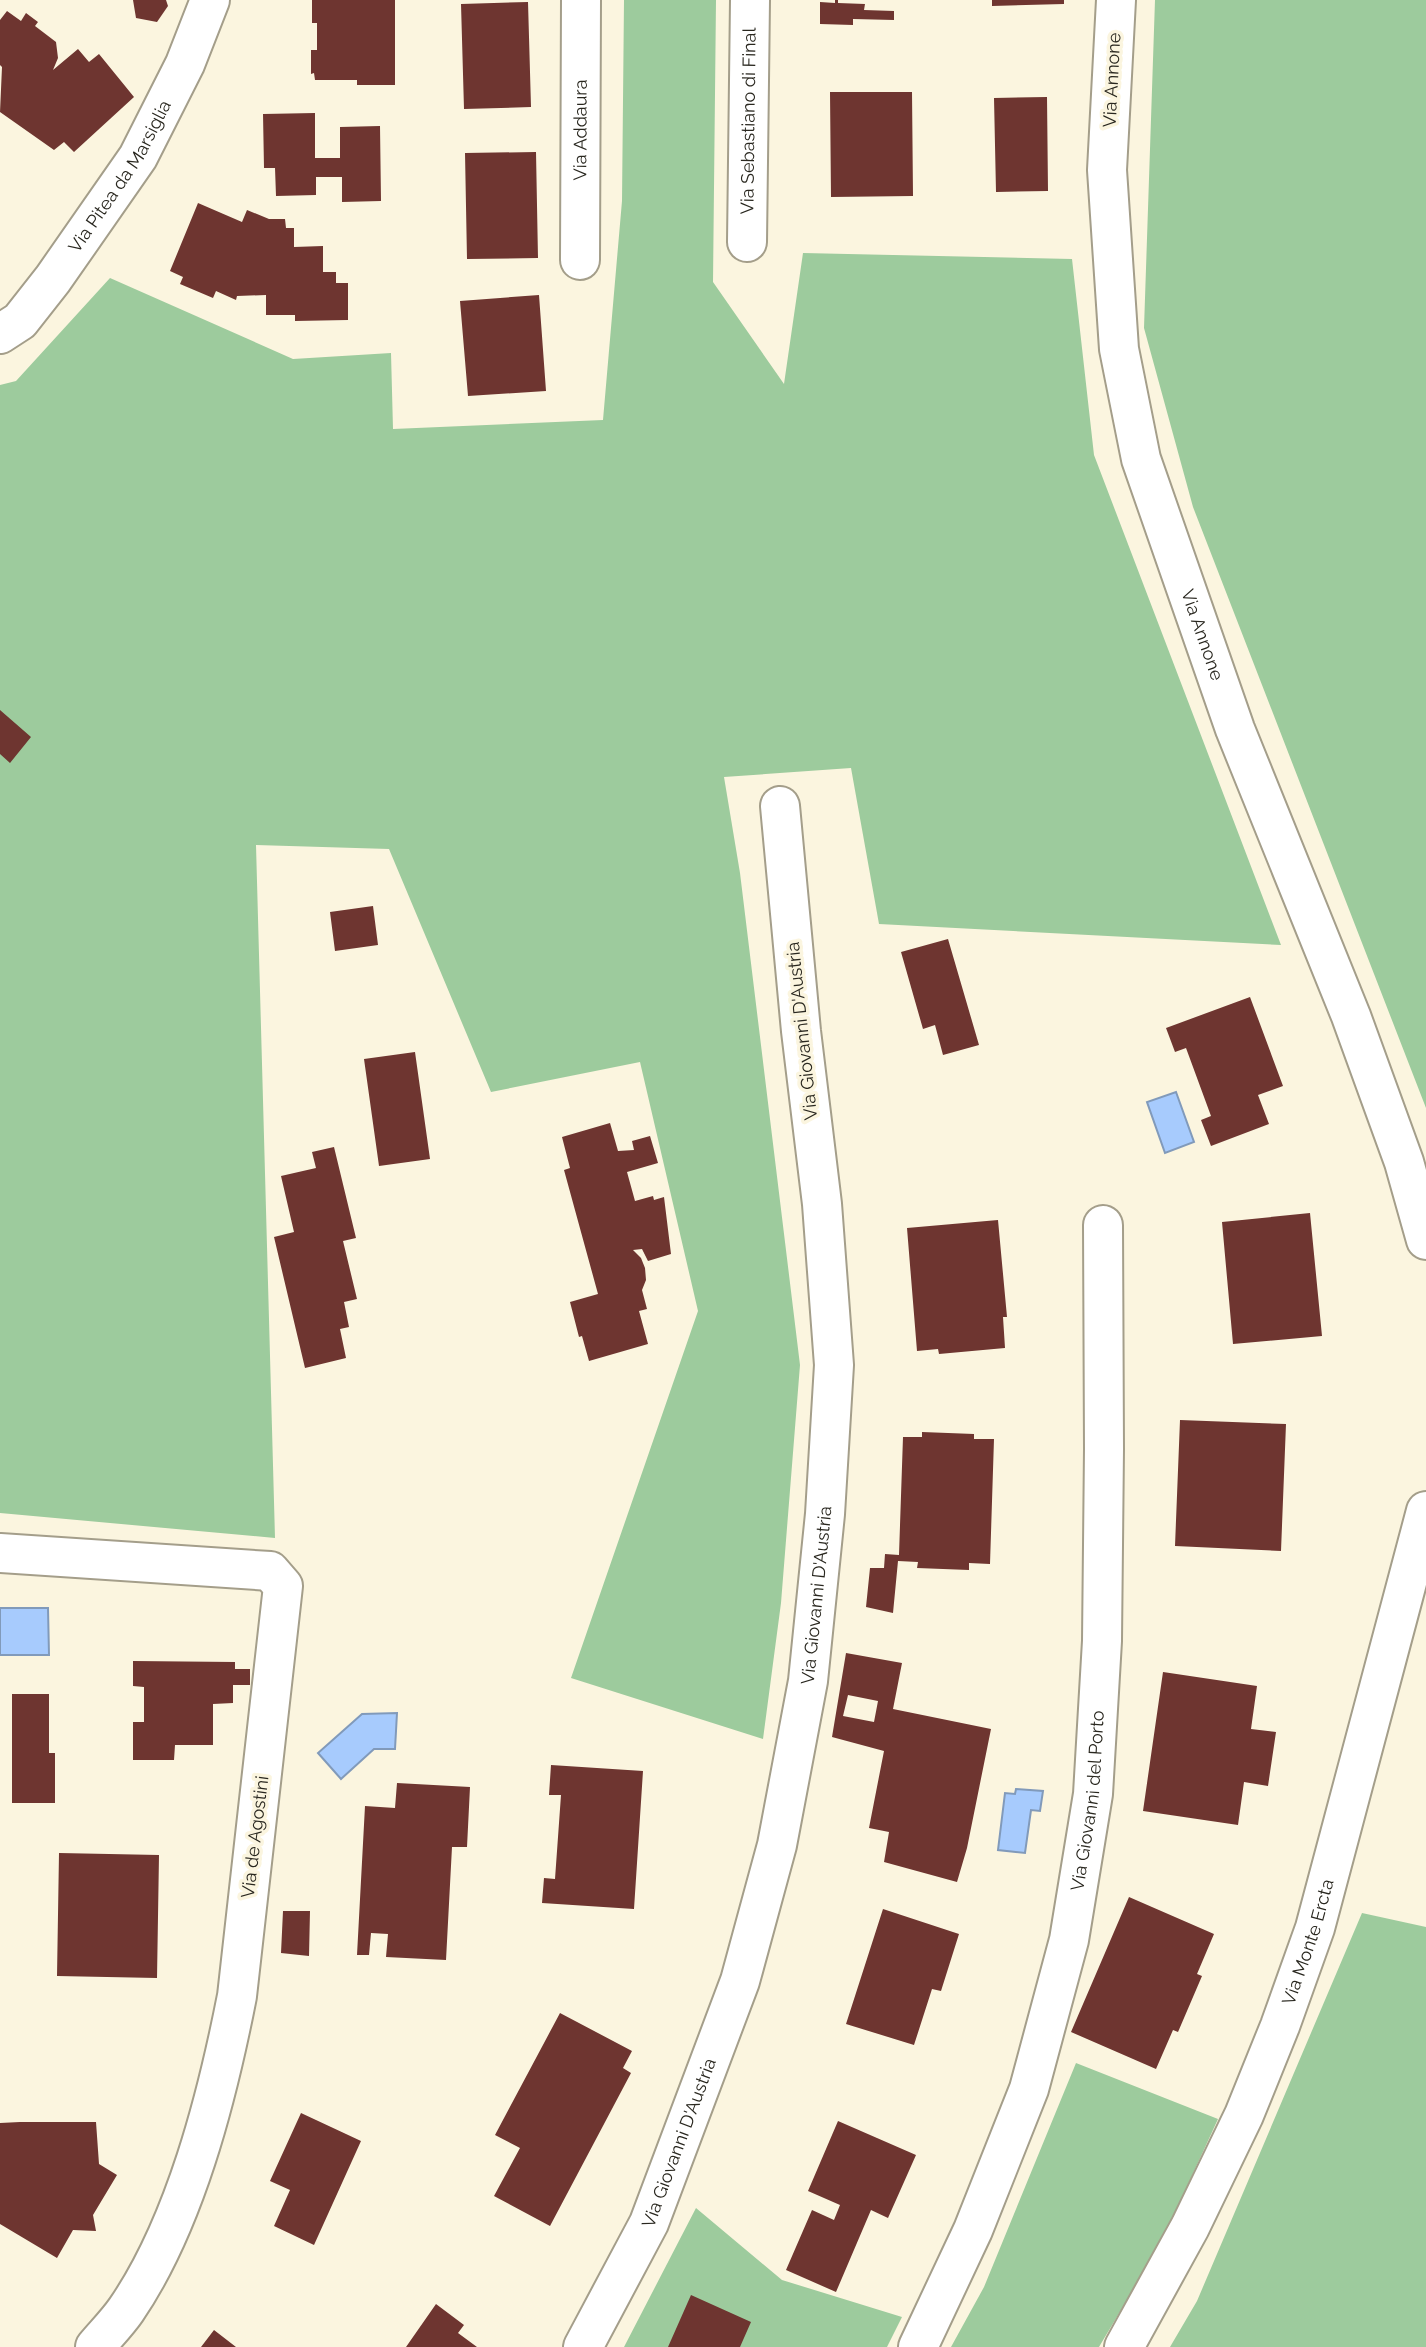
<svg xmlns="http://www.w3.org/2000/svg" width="1426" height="2347" viewBox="0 0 1426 2347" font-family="Raleway,sans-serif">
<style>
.forest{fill:#9dcb9d}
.water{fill:#a7cbfd;stroke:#819aba;stroke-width:2}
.building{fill:#6e3530;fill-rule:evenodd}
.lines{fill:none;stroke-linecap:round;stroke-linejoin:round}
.minor-casing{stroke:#a49e8a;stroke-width:42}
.minor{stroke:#fff;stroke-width:38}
.labels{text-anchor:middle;stroke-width:7;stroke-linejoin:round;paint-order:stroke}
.street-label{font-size:18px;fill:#29271f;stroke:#fbf5df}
</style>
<rect width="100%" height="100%" fill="#fbf5df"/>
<path class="forest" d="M624,0H716L713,282L784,384L803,253L1072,259L1094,455L1281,945L879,924L851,768L724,777L740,873L800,1365L781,1603L763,1739L571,1678L698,1311L640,1062L491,1092L389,849L256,845L275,1538L0,1513V385L16,381L110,278L293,359L391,353L393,429L603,420L622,201Z
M1155,0H1426V1108L1193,507L1144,328Z
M1362,1913L1426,1927V2347H1170L1197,2301Z
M1076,2063L1218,2119L1162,2241L1099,2347H951L984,2287Z
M696,2208L782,2280L902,2317L887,2347H624Z"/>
<path class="water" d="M1176,1092L1194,1142L1165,1153L1147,1102Z
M0,1608H48L49,1655H0Z
M397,1713L395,1749H374L341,1779L318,1753L362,1714Z
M1016,1789L1043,1791L1040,1811L1031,1810L1025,1853L998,1850L1005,1793L1015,1794Z"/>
<path class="building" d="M133,0H166L168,6L157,22L136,18Z
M312,0H395V85H357V80H315L314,73L311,74V50H317V23H312Z
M835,0H838V3L865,4L864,10L894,11V20L853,19V25L820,24V2L835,3Z
M992,0H1064V4L992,6Z
M528,2L531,107L464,109L461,4Z
M7,11L21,21L26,13L38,22L35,26L56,42L58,58L53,70L78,49L89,62L99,54L134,97L74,152L64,142L54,150L0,112L2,67L0,65V20Z
M830,92H912L913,196L831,197Z
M1047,97L1048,191L996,192L994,98Z
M315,113V158H340V127L380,126L381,201L342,202V177H316V195L276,196L275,168H264L263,114Z
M536,152L538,258L467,259L465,153Z
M198,203L242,222L247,210L269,219H285L286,228H294V247L323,246V272H336V283H348V320L295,321V315H266V295L237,296L236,300L216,291L213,298L180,284L183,277L170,271Z
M539,295L546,391L468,396L460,301Z
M0,710L31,737L10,763L0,754Z
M373,906L378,945L335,951L330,912Z
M948,939L979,1045L943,1055L935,1025L923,1029L901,952Z
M1250,997L1283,1086L1258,1095L1269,1124L1211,1146L1201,1120L1211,1116L1186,1048L1175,1052L1166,1028Z
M415,1052L430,1159L379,1166L364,1059Z
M610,1123L618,1151L634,1150L632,1141L650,1136L658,1163L627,1172L635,1201L653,1196L654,1200L664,1197L671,1254L648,1261L642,1249L633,1250L641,1258L645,1268L646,1280L642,1290L647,1309L639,1311L648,1344L589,1361L582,1336L579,1337L570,1302L598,1294L564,1170L570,1168L562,1137Z
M334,1147L356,1238L343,1241L357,1299L344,1302L349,1327L340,1329L346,1358L305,1368L274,1237L294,1232L281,1176L316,1168L312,1152Z
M1310,1213L1322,1336L1233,1344L1222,1222Z
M998,1220L1007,1317H1003L1005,1348L939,1354L938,1349L917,1351L907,1228Z
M1180,1420L1286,1424L1281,1551L1175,1546Z
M922,1432L974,1434V1439H994L990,1564L969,1563V1570L917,1568L918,1562L898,1561L893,1613L866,1607L870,1568H884L885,1554L899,1555L903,1437H922Z
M846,1653L902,1663L893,1709L991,1729L967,1848L957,1882L884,1862L889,1832L869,1828L884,1751L832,1737ZM848,1695L878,1701L874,1722L843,1716Z
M133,1661L235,1662V1669H250V1685H233V1703L213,1704V1745H175L174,1760H133V1722H144V1687L133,1686Z
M1163,1672L1257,1686L1251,1729L1276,1732L1268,1786L1244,1782L1238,1825L1143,1811Z
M12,1694H49V1753H55V1803H12Z
M551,1765L643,1771L634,1909L542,1903L544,1878L555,1879L561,1795H549Z
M397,1783L470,1787L467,1847H452L446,1960L386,1957L388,1934L371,1933L369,1955H357L365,1806L395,1808Z
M59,1853L159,1855L157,1978L57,1976Z
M1129,1897L1214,1934L1197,1974L1202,1976L1178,2032L1173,2030L1156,2069L1071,2032Z
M883,1909L959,1934L941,1991L932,1989L914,2045L846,2024Z
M283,1911H310L309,1956L281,1953Z
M560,2013L632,2051L623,2068L631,2073L550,2226L494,2196L520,2148L495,2135Z
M301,2113L361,2141L314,2245L274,2226L290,2190L270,2181Z
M838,2121L916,2155L888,2218L871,2210L836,2292L786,2270L812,2210L834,2220L840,2205L808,2191Z
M20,2122H96L99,2164L117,2175L93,2215L96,2231L73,2230L57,2258L0,2224V2123Z
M691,2295L751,2322L740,2347H668Z
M436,2304L464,2325L458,2333L477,2347H406Z
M214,2330L236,2347H201Z"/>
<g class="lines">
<defs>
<g id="minor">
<path id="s1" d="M1116,0L1107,170L1119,349L1141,459L1235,729L1351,1016L1404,1162L1426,1240"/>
<path id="s2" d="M747,242L750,0"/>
<path id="s3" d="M580,260L581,0"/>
<path id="s4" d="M0,334L20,321L53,279L138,157L185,64L210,0"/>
<path d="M0,1553L270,1571L283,1586L237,1996C217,2098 185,2224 126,2310C117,2323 105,2335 95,2347"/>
<path id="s5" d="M583,2347L649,2223L740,1981L777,1845L808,1681L825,1514L834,1365L822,1204L801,1031L780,806"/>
<path id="s6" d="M918,2347L973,2230L1029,2089L1069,1940L1093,1794L1102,1641L1104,1449L1103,1225"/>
<path id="s7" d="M1124,2347L1190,2227L1244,2115L1280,2026L1315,1928L1426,1511"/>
</g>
</defs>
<use href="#minor" class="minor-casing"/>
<use href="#minor" class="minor"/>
</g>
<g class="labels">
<g class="street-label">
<text transform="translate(1112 80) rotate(-87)" y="6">Via Annone</text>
<text dy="6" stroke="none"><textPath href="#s2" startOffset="121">Via Sebastiano di Final</textPath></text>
<text dy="6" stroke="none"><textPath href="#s3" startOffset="130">Via Addaura</textPath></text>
<text dy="6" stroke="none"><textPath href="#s4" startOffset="200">Via Pitea da Marsiglia</textPath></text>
<text dy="6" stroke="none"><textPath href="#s1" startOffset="648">Via Annone</textPath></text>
<text transform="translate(802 1031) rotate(-96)" y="6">Via Giovanni D'Austria</text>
<text dy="6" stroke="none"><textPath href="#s5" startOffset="793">Via Giovanni D'Austria</textPath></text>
<text dy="6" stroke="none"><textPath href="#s6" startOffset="576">Via Giovanni del Porto</textPath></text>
<text transform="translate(255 1837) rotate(-83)" y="6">Via de Agostini</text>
<text dy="6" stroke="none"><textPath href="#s7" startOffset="446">Via Monte Ercta</textPath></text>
<text dy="6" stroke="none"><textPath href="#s5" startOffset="226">Via Giovanni D'Austria</textPath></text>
</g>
</g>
</svg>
